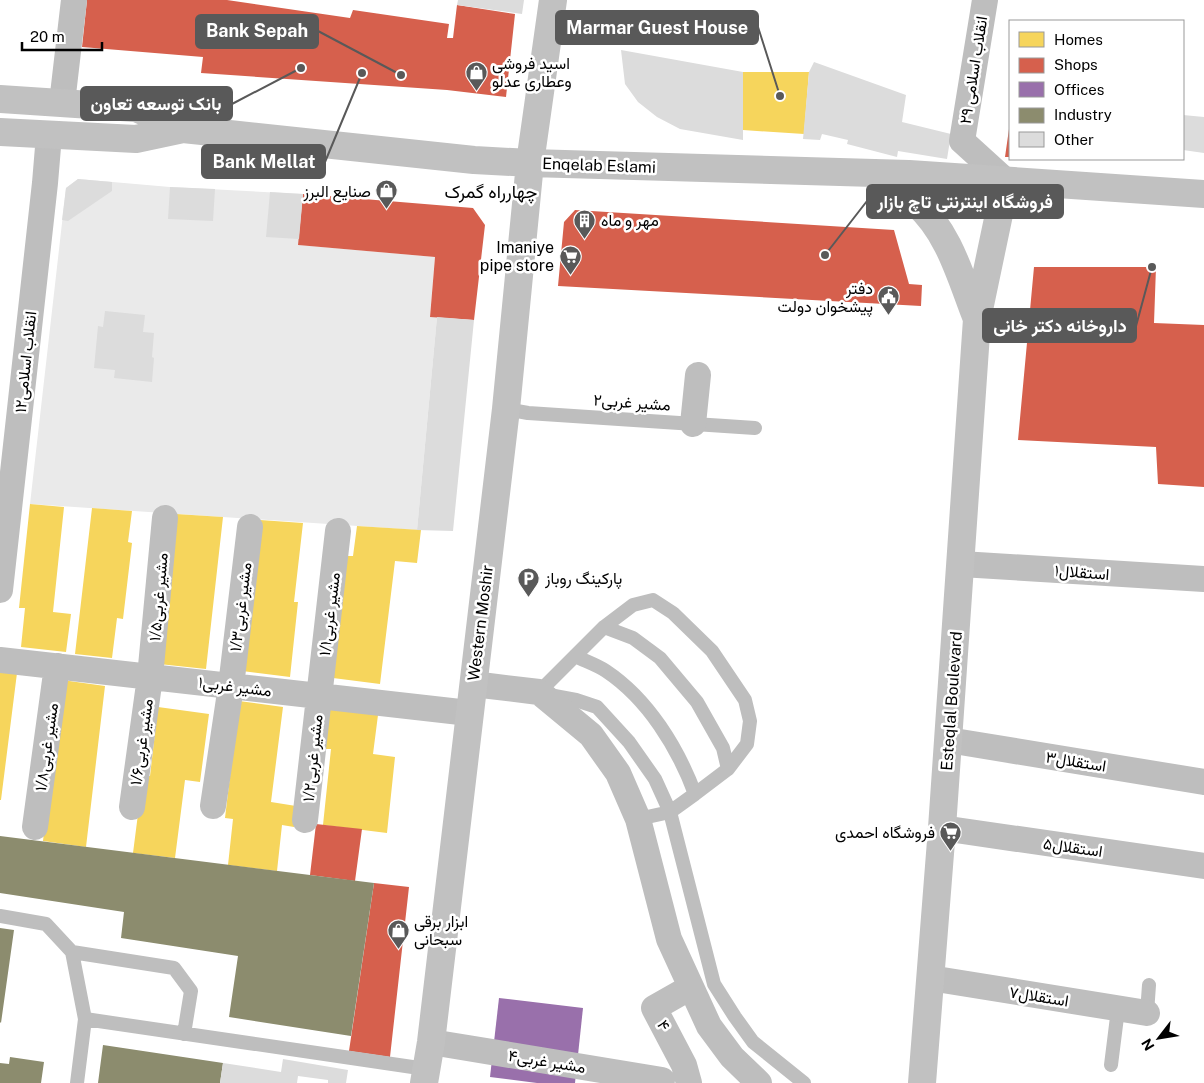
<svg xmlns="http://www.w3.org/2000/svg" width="1204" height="1083" viewBox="0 0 1204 1083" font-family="'Public Sans',Vazirmatn,sans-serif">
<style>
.green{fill:#eaeaea}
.homes{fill:#f6d55c}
.shops{fill:#d6604d}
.offices{fill:#9970ab}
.industry{fill:#8c8c6e}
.building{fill:#dcdcdc}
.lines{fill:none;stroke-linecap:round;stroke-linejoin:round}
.lane{stroke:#bebebe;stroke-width:14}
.street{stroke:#bebebe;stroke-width:26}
.secondary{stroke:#c1c1c1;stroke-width:28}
.labels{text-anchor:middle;stroke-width:5;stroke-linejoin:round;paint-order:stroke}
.poi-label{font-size:16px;fill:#000;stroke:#fff;text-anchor:start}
.street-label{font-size:16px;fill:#000;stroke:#fff}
.neighbourhood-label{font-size:18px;fill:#000;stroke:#fff}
.leader{fill:none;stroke:#595959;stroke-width:2}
.callout-dot{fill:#595959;stroke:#fff;stroke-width:2}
.callout{fill:#595959;stroke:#595959;stroke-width:2}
.callout-label{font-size:18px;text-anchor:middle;font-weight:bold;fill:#fff}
</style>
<rect width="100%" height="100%" fill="#fff"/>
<path class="green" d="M78,179L170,187L303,194L299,245L435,257L430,316L437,317L417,530L30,504L66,188Z"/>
<path class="homes" d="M743,72H809L804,134L743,130Z
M30,504L64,507L53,612L71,614L66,652L21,647L25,608H19Z
M92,508L132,511L128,542L132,543L123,619L117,618L112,658L75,654Z
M176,514L223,517L206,669L159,664Z
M260,520L303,523L294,602H298L290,677L242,671Z
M357,526L421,530L417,563L395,561L380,684L333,678L347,556H353Z
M0,670L17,673L1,800H0Z
M62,680L105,686L86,847L43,841Z
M239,701L283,707L271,802L296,806L294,827L282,825L277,871L228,865L233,819L225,818Z
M158,707L209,714L200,782L185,780L175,858L133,853L143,775L150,776Z
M327,709L378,715L373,754L395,757L387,833L323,825L331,749H323Z"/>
<path class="shops" d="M87,0H227L350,18L353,10L449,24L447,38H453L457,5L515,14L506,97L447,90L201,73L203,57L82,47Z
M1009,129H1010V157H1005Z
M303,194L473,208L485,225L474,320L430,317L435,257L298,245Z
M575,210L894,230L909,284L922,285L921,306L558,286L564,222Z
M1034,267H1156L1154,323L1204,325V487L1158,484L1156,447L1018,440Z
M316,824L362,829L355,881L310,875Z
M374,883L409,887L390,1057L349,1051Z"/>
<path class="offices" d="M499,998L583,1008L575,1083H537L490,1077Z"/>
<path class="industry" d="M0,836L374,883L351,1036L229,1017L238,956L121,938L124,912L0,893Z
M0,928L14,930L1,1023L0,1022Z
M103,1045L223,1063L220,1083H98Z
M10,1057L44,1062L41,1083H0V1063L9,1064Z"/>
<path class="building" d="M458,0H524L522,14L457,5Z
M621,50L743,72V140L680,129L657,117L638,102L625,84Z
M814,62L906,95L902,122L951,134L947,159L898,151L897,157L847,144L848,140L822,134L820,140L803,139L809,72Z
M1183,115L1204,117V153L1183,150Z
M78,179L112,182V191L68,221L62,220L66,188Z
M170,187L215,189L213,221L168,219Z
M270,192L303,194L299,239L266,237Z
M105,311L145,315L143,332L154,333L152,357L154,358L152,382L114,378L115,370L94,368L98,326L103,327Z
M437,317L474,320L453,531L417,530Z
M283,1059L348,1070L346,1083H328V1080L298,1076L297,1083H220L223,1063L281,1072Z"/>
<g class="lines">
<path class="lane" d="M506,409L528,413L755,428
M604,627L633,638L660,658L697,702L723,748L728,769
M575,656C585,661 597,665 606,671C648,699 678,748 695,794
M539,692L604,627L633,605L653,600L673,613L712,651L745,700L750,721L747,744L728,769L695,794L670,812L638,819
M549,695L576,700L597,707L629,742L655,779L670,812L714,984L735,1017L753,1042L804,1083
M0,916L46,924L72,952L85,1019L77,1083
M72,952L174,968L191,991L184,1034
M1147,1013L1149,985
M85,1019L426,1069
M1111,1065L1118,1009"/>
<path class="street" d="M985,0L962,141L1006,181
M62,103L74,0
M693,424L698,375
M961,564L1204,579
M0,590L45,183L49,135
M0,660L469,713
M473,684L539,692L591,735L618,773L638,819L669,939L709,1026L732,1057L759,1083
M948,740L1204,782
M213,806L231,686L250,527
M132,807L150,677L165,518
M305,820L338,531
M35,827L57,666
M942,828L1204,866
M930,978L1147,1013
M431,1042L662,1080
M689,1083L684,1065L654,1008L691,987"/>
<path class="secondary" d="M0,99L136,108L183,129
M0,132L136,139L183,129L474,160L530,163L909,174L1204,194
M875,173C889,183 904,192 916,203C950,233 961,279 977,319
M424,1083L431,1042L506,409L530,163L553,0
M922,1083L942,828L977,319L1006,181"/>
</g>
<defs>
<symbol id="shop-pin" viewBox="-11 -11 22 30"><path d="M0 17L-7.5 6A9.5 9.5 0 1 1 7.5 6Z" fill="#595959" stroke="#fff"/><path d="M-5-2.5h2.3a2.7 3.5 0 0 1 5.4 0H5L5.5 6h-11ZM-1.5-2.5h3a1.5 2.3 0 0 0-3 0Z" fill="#fff"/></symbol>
<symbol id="building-pin" viewBox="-11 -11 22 30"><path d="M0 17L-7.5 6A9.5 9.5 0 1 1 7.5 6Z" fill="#595959" stroke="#fff"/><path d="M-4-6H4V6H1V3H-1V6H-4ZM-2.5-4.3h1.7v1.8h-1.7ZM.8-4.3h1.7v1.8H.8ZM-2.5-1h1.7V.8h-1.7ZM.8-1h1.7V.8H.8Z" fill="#fff"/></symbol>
<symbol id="supermarket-pin" viewBox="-11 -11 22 30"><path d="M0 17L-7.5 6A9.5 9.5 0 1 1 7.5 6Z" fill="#595959" stroke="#fff"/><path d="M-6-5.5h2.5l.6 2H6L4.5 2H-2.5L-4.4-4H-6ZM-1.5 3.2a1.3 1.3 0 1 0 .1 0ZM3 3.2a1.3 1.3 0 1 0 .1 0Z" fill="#fff"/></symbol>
<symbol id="civic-pin" viewBox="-11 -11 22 30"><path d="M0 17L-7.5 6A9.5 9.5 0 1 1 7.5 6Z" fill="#595959" stroke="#fff"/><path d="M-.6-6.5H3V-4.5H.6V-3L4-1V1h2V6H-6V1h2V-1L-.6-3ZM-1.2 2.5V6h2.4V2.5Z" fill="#fff"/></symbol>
<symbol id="parking-pin" viewBox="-11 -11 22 30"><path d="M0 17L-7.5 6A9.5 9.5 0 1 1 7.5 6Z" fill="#595959" stroke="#fff"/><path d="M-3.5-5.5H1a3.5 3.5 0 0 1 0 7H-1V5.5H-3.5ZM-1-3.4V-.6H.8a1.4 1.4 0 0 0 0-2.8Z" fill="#fff"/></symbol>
</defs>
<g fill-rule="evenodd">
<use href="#shop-pin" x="464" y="60" width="25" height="34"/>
<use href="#shop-pin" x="374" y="178" width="25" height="34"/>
<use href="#building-pin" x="572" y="208" width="25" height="34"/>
<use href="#supermarket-pin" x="558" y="244" width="25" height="34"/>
<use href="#civic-pin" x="876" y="284" width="25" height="34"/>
<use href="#parking-pin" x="516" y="566" width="25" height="34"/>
<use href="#supermarket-pin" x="938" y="820" width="25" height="34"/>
<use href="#shop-pin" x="386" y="918" width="25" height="34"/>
</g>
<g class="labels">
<g class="poi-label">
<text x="492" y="69">اسید فروشی<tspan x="492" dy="18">وعطاری عدلو</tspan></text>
<text x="371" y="197" text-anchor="end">صنایع البرز</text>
<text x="601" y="226">مهر و ماه</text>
<text x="554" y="253" text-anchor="end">Imaniye<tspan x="554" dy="18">pipe store</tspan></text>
<text x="873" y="294" text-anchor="end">دفتر<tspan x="873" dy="18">پیشخوان دولت</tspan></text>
<text x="545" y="584">پارکینگ روباز</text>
<text x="935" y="838" text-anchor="end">فروشگاه احمدی</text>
<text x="414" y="927">ابزار برقی<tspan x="414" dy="18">سبحانی</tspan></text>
</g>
<g class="street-label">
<text transform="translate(973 70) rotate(-81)" y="6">انقلاب اسلامی ۲۹</text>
<text transform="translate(599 165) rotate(2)" y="6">Enqelab Eslami</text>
<text transform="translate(25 362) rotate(-84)" y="6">انقلاب اسلامی۱۲</text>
<text transform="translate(632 402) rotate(4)" y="6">۲مشیر غربی</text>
<text transform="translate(1082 572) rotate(4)" y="6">استقلال۱</text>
<text transform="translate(158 597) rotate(-85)" y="6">۱/۵مشیر غربی</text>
<text transform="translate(240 607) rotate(-83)" y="6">۱/۳مشیر غربی</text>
<text transform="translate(329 614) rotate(-83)" y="6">۱/۱مشیر غربی</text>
<text transform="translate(480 623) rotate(-83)" y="6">Western Moshir</text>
<text transform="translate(235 686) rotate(7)" y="6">مشیر غربی۱</text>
<text transform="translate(951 701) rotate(-86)" y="6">Esteqlal Boulevard</text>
<text transform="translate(141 742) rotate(-82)" y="6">۱/۶مشیر غربی</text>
<text transform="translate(46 747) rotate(-82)" y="6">۱/۸مشیر غربی</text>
<text transform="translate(312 758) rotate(-84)" y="6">۱/۲مشیر غربی</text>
<text transform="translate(1076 761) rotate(9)" y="6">استقلال۳</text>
<text transform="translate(1073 847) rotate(8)" y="6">استقلال۵</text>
<text transform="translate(1039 996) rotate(9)" y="6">استقلال۷</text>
<text transform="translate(664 1025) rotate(61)" y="6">۴</text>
<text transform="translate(547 1061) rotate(9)" y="6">مشیر غربی۴</text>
</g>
<g class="neighbourhood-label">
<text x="491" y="198">چهارراه گمرک</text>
</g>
</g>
<path class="leader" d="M780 96L758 27M401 75L318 31M301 68L232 104M362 73L325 162M825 255L867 201M1152 267L1136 326"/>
<g class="callout-dot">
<circle cx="780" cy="96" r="5"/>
<circle cx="401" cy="75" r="5"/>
<circle cx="301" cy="68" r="5"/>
<circle cx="362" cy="73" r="5"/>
<circle cx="825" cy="255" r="5"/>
<circle cx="1152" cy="267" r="5"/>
</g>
<g class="callout">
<rect x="556" y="11" width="202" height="33" rx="5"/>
<rect x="196" y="15" width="122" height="33" rx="5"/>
<rect x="81" y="87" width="151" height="33" rx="5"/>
<rect x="202" y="145" width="123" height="33" rx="5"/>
<rect x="867" y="185" width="196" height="33" rx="5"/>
<rect x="983" y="309" width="153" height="33" rx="5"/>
</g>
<g class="callout-label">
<text x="657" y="34">Marmar Guest House</text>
<text x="257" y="37">Bank Sepah</text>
<text x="156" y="110">بانک توسعه تعاون</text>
<text x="264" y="168">Bank Mellat</text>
<text x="965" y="208">فروشگاه اینترنتی تاچ بازار</text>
<text x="1060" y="332">داروخانه دکتر خانی</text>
</g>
<rect x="1009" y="20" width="175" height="140" fill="#ffffff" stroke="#999999"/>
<rect x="1019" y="32" width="25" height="15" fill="#f6d55c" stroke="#999999"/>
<text x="1054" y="45" font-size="15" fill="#000000">Homes</text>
<rect x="1019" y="58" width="25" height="15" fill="#d6604d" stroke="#999999"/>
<text x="1054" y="70" font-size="15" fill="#000000">Shops</text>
<rect x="1019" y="82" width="25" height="15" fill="#9970ab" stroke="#999999"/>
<text x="1054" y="95" font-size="15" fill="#000000">Offices</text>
<rect x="1019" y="108" width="25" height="15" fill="#8c8c6e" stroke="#999999"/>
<text x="1054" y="120" font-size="15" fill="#000000">Industry</text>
<rect x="1019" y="132" width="25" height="15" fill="#dcdcdc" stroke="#999999"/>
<text x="1054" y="145" font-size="15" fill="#000000">Other</text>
<g transform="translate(1159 1038) rotate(239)" stroke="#ffffff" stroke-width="4" paint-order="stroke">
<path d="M0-4L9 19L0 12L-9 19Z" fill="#000000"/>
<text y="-8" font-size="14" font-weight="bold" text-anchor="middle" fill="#000000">N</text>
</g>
<path d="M22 42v8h80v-8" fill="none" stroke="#000000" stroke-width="2.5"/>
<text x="30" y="42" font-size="15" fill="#000000" stroke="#ffffff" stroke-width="4" paint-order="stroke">20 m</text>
</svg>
